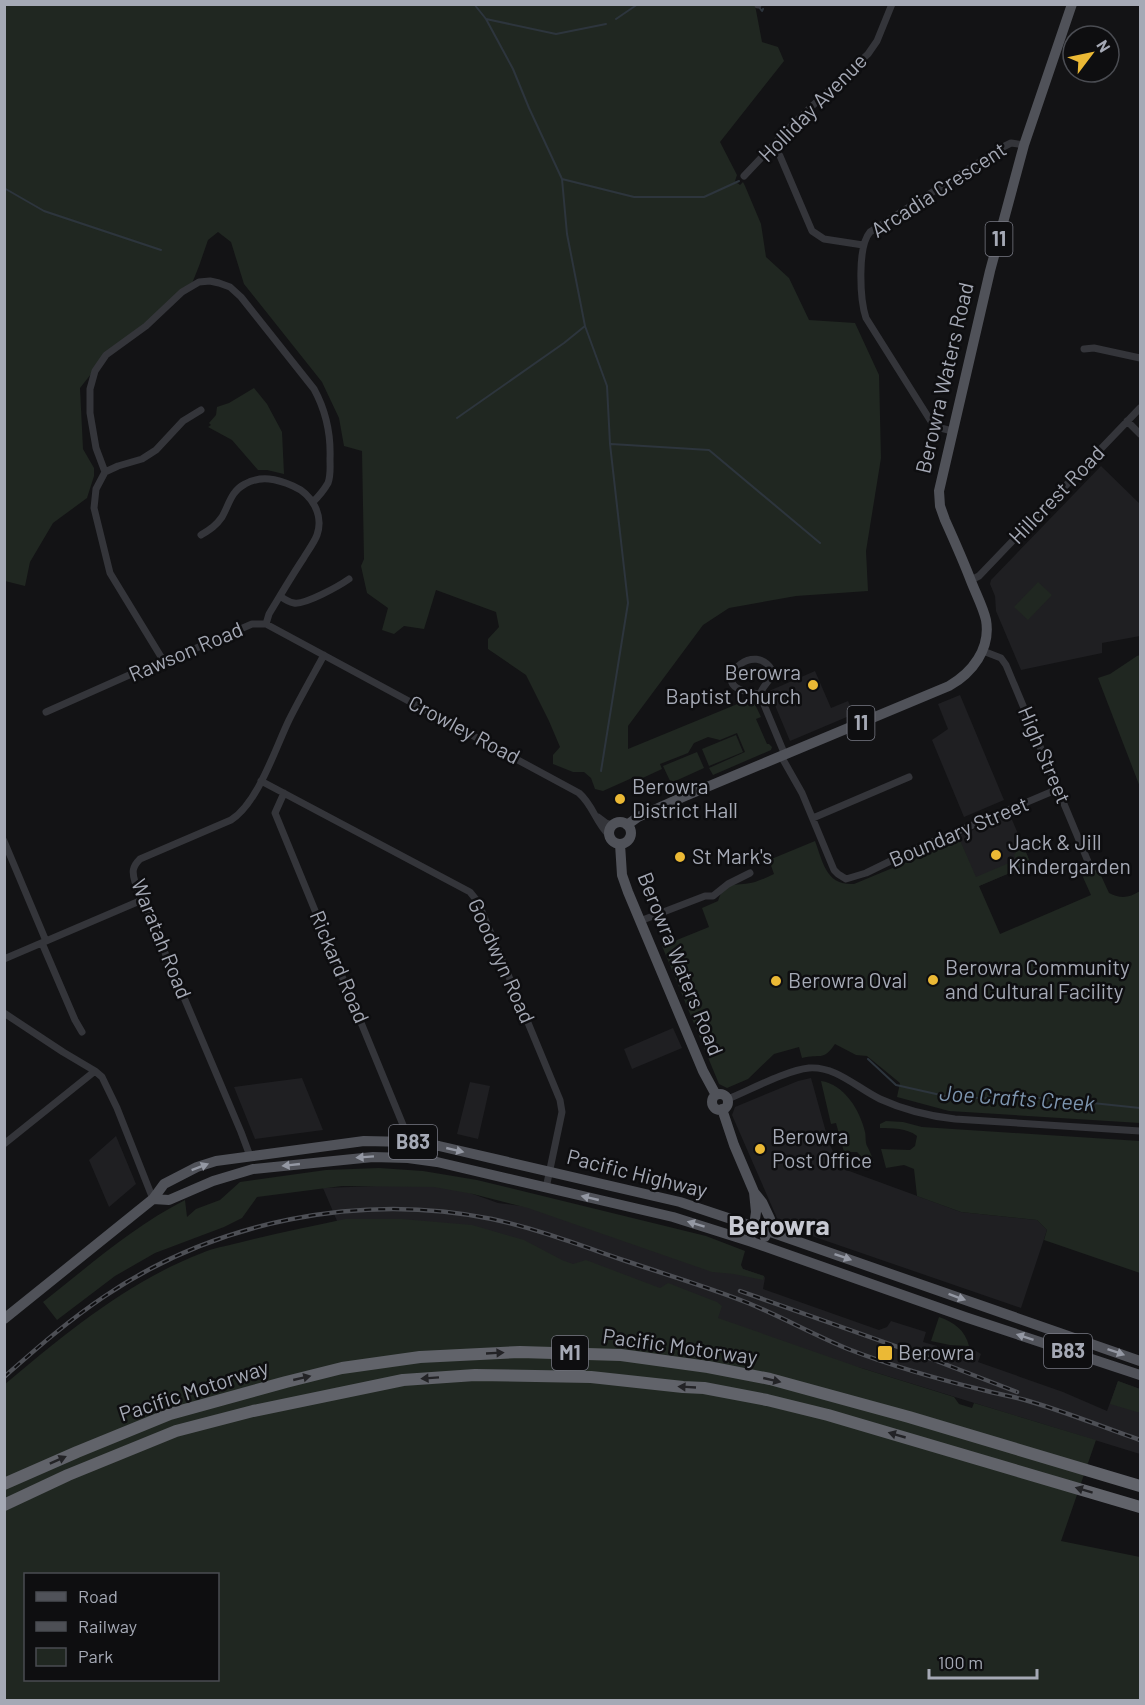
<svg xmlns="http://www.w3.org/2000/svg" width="1145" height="1705" viewBox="0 0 1145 1705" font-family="Barlow,sans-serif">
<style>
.built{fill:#1f1f22}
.green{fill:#202721;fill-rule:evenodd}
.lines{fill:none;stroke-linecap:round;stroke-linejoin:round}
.stream{stroke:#2d353d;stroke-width:2}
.minor{stroke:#34353a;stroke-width:7}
.primary{stroke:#505259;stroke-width:10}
.motorway{stroke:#61636a;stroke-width:12}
.rail-casing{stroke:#4d4f55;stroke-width:4.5}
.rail{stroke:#0e0e10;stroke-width:2;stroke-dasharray:7;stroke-linecap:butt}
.oneway{fill:#9498a3}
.oneway2{fill:#232326}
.poi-dot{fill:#ebb935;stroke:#0e0e10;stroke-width:2}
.labels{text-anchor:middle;stroke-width:5;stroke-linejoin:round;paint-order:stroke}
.shield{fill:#0e0e10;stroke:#787a84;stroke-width:1.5}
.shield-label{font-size:20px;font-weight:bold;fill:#a5a9b5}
.street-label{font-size:21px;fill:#a5a9b5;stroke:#0e0e10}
.poi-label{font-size:21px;fill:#a5a9b5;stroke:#0e0e10;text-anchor:start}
.water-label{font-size:22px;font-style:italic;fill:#7d95af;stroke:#0e0e10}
.district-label{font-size:27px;font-weight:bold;fill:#c6c8d1;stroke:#0e0e10}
</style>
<rect width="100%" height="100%" fill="#131315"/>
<path class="built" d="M1101,466L1140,504V636L1102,643V653L1021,670L996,611L995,596L990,584L991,580Z
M815,671L831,708L848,701L854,714L790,741L769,691Z
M960,695L1004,800L964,817L932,740L948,729L938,704Z
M1010,815L1031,864L979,886L958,836Z
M673,1028L682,1048L632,1069L624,1049Z
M302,1078L323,1130L255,1139L234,1087Z
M811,1078L829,1143L841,1168L961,1212L1037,1220L1047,1230L1021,1308L780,1225L732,1115L735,1107L798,1081Z
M470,1082L490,1086L478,1139L457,1134Z
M116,1136L136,1184L109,1207L89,1160Z
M429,1184L470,1193L498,1203L581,1214L764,1276L765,1278L763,1289L879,1330L887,1327L891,1321L926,1332L923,1342L937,1346V1349L948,1351V1348L961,1350L969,1348L973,1349L981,1354L978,1362L1063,1392L1107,1411L1118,1381L1140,1389V1454L861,1368L343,1235L323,1188Z"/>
<path class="green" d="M5,5H755L762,42L778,47L784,61L720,142L737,175L735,181L740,185L743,182L745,186L761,224L766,257L789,278L809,320L855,323L879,375L881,458L866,551L868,591L796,596L729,608L703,625L628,726V749L752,698L761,717L756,719L767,744H769L772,747L771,750L713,775L709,768L745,752L737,733L720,740L708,737L694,743L688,753L660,764L662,769L634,782L632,778L603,791L595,789L591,778L584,772H573L553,764V755L560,747L549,721L526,675L488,649V639L499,627L496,612L436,590L424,629L404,626L394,634L382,630L388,608L367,593L361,566L364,559L362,451L344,446L339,418L322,382L244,284L231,242L218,232L208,240L199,266L191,286L106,355L80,388L83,449L94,468V476L87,498L53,523L30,562L25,586L5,581Z
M254,388L267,404L282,432L284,474L267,470H258L232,440L208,427L211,425L209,423L216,415L217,407L229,403Z
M1038,582L1052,595L1028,620L1014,607Z
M1140,655V787L1098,678L1110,674L1137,656Z
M736,735L743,752L709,766L702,749Z
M697,752L704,768L671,783L663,766Z
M960,840L976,877L1016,860L1014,854L1016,853L1014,849L1023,846L1031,864L979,886L1000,934L1091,895L1082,875L1098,869L1109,893C1121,899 1129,898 1140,891V1123L949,1111L897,1097L900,1083L867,1056L856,1055L835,1044C823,1062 820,1053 802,1058L799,1047L774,1054L748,1079L727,1088L719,1084L662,946L709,927L702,908L718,901C725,879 738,887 755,882C761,880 768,877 774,874L769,860L815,841C823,862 826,886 854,884Z
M821,1081C844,1084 860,1110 865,1132C866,1136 865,1141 867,1146C870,1151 872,1157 874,1163H868L857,1152H844L836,1123L831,1124Z
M886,1121L903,1122L922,1127L1140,1141V1273L1044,1240L1047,1230L1037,1220L961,1212L917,1196L914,1169L904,1165L886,1168L881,1149L910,1150L915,1146L917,1136C907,1128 892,1128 880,1128V1124Z
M379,1168L423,1171L477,1180L706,1236L745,1251L741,1265L743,1269L764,1276L763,1280L734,1274L712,1272L528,1208L473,1194L434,1187L342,1186L257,1197L242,1218L224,1227L155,1253L115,1276L57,1320L43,1302C89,1266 132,1227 185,1200L187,1217L196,1209L220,1200L240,1182L326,1170Z
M345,1219H402L472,1225L524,1240L562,1260L573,1264L586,1260L660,1288L668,1283L717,1302L722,1306L718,1318L861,1368L954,1397L959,1404L972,1408L974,1403L1096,1440L1061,1541L1140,1557V1700H5L4,1385C66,1333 127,1282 202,1253C213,1248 226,1246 238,1243C273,1234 309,1227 345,1219ZM26,1574H218V1680H26Z
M939,1317C954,1322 965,1330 969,1346L950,1345L931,1341Z
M1118,1381L1140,1389V1412H1137L1110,1404Z"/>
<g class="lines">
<path class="stream" d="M474,4L486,19L513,69L529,108L562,179L567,234L585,326L607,386L610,444L628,603L601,771
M758,6L762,11L763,9
M486,19L556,34L606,24
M616,19L638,4
M562,179L634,197H704L739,181
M4,188L44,211L161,250
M457,418L564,343L585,326
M611,444L709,450L820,543
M868,1059L896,1085L954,1098H1045L1140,1108"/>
<path class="minor" d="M758,5V4
M773,146L780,156L812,231L824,239L863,245
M744,176L796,121L868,54L877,41L892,4
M1084,349L1094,348L1140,358
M1127,421L1140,434
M952,431L937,427L932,423L866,318C860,300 857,247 870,232L1003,147L1011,143L1024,145
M105,472L118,466L142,459L156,450L183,421L201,410
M201,535C209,530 216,526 222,517C229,505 231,491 245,484C261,475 277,479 293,486C312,494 324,515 317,535C314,543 307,552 303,559C291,577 280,596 269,614L266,624
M971,580L979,576L1140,408
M280,596C284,599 288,602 294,603C305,605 339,586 349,579
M983,651L1001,658L1006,665L1092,871
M163,660L110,573L94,508L96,489L105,472L96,448L90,413V389L95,371L106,355L146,326L182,292L199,282L210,281L219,283L230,287L241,297L314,389C326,411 331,434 330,459C330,467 331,475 328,483C324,490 319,496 313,502
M760,695C753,692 743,692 737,688C717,676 755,642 772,670C773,680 762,685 760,695L785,755
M46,712L163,660L178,656L252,624H266L579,793C593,805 596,823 609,835
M781,756L802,793L834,870L838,874L846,879L866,873L909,852L1058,789
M261,781L470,892L478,902L560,1100L562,1112L546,1188
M284,793L275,813L410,1142
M598,817L606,823L613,825
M813,818L909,777
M4,841L46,941
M640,921L705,896H713L728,884L750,873
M42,943L75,1020L82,1032
M4,959L142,900
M4,1013L63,1052L95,1071L102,1077L117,1108L153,1199
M728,1099C750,1090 787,1070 809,1068C836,1066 857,1088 880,1099C904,1110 928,1116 955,1119L1140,1131
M4,1144L95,1071
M250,1156L241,1132L135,882C132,872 132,867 140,859L231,820C258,803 275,749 289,720C300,698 312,677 324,655"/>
<path class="primary" d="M609 833a11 11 0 1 1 22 0a11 11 0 1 1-22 0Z
M627,825L638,817L683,797L949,686C972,673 991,649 986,620C983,607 976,594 971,581C963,560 954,540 945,520L940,506L939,491L990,271L1024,145L1072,4
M620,844L622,875L628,892L703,1071L716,1095
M712 1102a8 8 0 1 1 16 0a8 8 0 1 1-16 0Z
M722,1109L734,1145L754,1192L762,1202L770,1219L765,1237
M153,1199L169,1200L213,1181L253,1169L373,1157L408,1158L437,1162L673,1217L752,1242L965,1317L1140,1375
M753,1233L756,1212L754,1192
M4,1319L153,1199L164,1184L197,1167L216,1161L364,1141L410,1142L439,1146L680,1202L779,1235L1140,1361"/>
<path class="motorway" d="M4,1484L77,1452L170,1414L286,1382L342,1368L420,1357L520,1352L621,1355L708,1367L770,1379L909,1417L1140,1486
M4,1505L68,1475L176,1431L253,1411L403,1380L475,1375L591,1377L683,1387L704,1388L767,1400L828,1415L1140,1507"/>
<defs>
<path id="rail" d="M740,1291L929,1358L1017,1392
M4,1377C37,1348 69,1320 105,1296C216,1221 360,1192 492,1219C538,1229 582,1246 626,1261C667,1275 708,1287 748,1303C782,1317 814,1335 848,1349C892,1366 937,1379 983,1390C997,1394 1011,1396 1025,1400C1064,1411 1102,1427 1140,1440"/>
</defs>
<use href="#rail" class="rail-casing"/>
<use href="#rail" class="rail"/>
</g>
<defs><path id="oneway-solid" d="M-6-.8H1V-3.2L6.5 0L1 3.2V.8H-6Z" transform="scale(1.5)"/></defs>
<g class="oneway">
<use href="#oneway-solid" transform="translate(455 1150) rotate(13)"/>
<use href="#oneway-solid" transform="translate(365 1157) rotate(176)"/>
<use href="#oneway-solid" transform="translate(291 1165) rotate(174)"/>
<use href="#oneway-solid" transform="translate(200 1167) rotate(-21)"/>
<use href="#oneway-solid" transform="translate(590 1198) rotate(-167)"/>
<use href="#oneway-solid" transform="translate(696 1224) rotate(-163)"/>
<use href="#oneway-solid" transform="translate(843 1257) rotate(19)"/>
<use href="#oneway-solid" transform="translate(957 1297) rotate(20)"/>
<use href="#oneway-solid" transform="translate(1025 1337) rotate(-162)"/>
<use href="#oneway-solid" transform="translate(1116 1352) rotate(19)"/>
</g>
<g class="oneway2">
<use href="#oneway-solid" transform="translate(495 1353) rotate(-3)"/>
<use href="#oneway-solid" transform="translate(302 1378) rotate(-13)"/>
<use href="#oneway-solid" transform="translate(430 1378) rotate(176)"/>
<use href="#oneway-solid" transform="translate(772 1380) rotate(13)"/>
<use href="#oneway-solid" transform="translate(687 1387) rotate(-177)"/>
<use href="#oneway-solid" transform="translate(897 1435) rotate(-164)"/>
<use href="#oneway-solid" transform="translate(58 1460) rotate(-24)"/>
<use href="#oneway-solid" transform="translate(1084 1490) rotate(-163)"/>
</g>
<g class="poi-dot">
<circle cx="813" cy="685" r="6"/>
<circle cx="620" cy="799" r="6"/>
<circle cx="996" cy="855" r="6"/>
<circle cx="680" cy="857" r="6"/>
<circle cx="933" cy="980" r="6"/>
<circle cx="776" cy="981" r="6"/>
<circle cx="760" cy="1149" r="6"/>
<rect x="877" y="1345" width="16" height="16" rx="3"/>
</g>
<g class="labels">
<g class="shield">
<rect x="985.5" y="222" width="27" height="34" rx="4.5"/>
<rect x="847.5" y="706" width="27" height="34" rx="4.5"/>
<rect x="389" y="1125" width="48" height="34" rx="4.5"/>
<rect x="1044" y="1334" width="48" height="34" rx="4.5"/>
<rect x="552" y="1336" width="36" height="34" rx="4.5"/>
</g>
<g class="shield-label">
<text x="999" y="246">11</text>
<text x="861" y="730">11</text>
<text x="413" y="1149">B83</text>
<text x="1068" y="1358">B83</text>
<text x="570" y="1360">M1</text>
</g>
<g class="street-label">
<text transform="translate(813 108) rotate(-45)" y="7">Holliday Avenue</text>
<text transform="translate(939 190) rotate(-33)" y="7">Arcadia Crescent</text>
<text transform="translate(945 378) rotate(-77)" y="7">Berowra Waters Road</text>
<text transform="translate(1057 495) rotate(-46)" y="7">Hillcrest Road</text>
<text transform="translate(186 652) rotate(-23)" y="7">Rawson Road</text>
<text transform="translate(464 730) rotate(28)" y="7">Crowley Road</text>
<text transform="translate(1044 755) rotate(67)" y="7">High Street</text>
<text transform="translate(959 832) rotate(-23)" y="7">Boundary Street</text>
<text transform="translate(161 939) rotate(68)" y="7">Waratah Road</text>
<text transform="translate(501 961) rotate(66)" y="7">Goodwyn Road</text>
<text transform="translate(680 964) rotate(68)" y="7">Berowra Waters Road</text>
<text transform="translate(339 967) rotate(67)" y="7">Rickard Road</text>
<text transform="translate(637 1174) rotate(14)" y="7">Pacific Highway</text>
<text transform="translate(680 1347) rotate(8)" y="7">Pacific Motorway</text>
<text transform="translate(194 1391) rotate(-18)" y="7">Pacific Motorway</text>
</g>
<g class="poi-label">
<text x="801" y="680" text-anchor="end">Berowra<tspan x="801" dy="24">Baptist Church</tspan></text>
<text x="632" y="794">Berowra<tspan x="632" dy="24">District Hall</tspan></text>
<text x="1008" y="850">Jack &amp; Jill<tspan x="1008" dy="24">Kindergarden</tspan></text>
<text x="692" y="864">St Mark's</text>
<text x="945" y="975">Berowra Community<tspan x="945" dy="24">and Cultural Facility</tspan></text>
<text x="788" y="988">Berowra Oval</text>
<text x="772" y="1144">Berowra<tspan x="772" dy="24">Post Office</tspan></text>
<text x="898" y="1360">Berowra</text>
</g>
<g class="water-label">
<text transform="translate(1017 1098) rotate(4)" y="8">Joe Crafts Creek</text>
</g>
<g class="district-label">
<text x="779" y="1235">Berowra</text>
</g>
</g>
<rect width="1145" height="1705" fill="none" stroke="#a5a9b5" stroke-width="12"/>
<rect x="24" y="1573" width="195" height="108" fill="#0e0e10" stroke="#4a4c52" stroke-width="1.5"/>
<rect x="36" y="1592" width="30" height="9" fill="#505259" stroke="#4a4c52" stroke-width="1.5"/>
<text x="78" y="1603" font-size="18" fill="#a5a9b5">Road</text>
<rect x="36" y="1622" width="30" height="9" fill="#4d4f55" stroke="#4a4c52" stroke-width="1.5"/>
<text x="78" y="1633" font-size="18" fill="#a5a9b5">Railway</text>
<rect x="36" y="1648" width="30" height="18" fill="#202721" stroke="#4a4c52" stroke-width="1.5"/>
<text x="78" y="1663" font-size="18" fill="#a5a9b5">Park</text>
<g transform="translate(1091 54) rotate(58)"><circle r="28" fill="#0e0e10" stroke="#4a4c52" stroke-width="1.5"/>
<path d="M0-4.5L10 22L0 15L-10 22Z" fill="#ebb935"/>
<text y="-9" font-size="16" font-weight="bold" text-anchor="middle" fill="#a5a9b5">N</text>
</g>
<path d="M929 1669v9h108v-9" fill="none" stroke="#a5a9b5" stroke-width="3"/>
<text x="938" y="1669" font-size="18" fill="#a5a9b5" stroke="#0e0e10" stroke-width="4.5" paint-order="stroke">100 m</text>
</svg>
